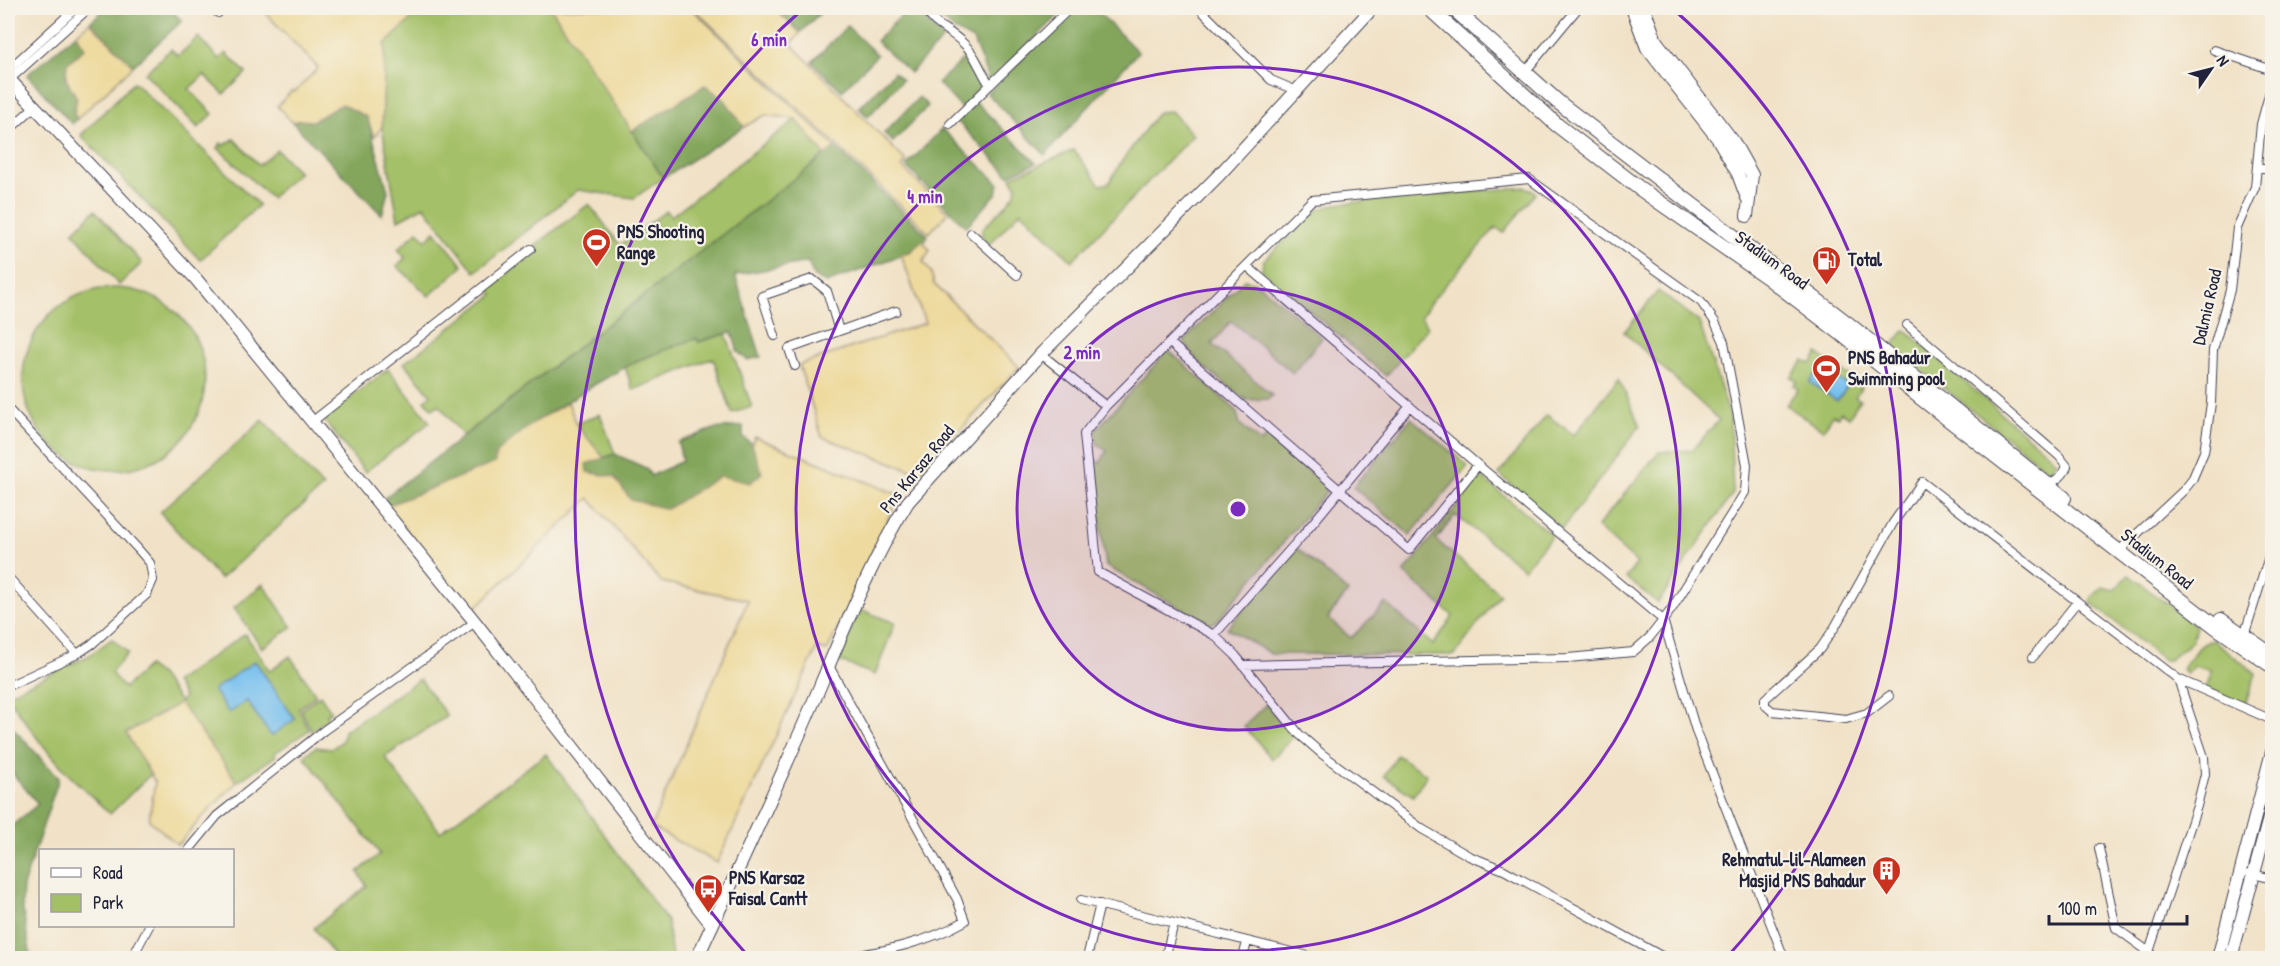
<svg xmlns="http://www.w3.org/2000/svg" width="2280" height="966" viewBox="0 0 2280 966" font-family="'Patrick Hand',sans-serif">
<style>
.green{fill:#a4c067;stroke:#637151;stroke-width:1.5}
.forest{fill:#83a65c;stroke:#52644c;stroke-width:1.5}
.sand{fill:#eeda9e;stroke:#887e6c;stroke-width:1.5}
.water{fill:#76bfee;stroke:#4c7094;stroke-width:1.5}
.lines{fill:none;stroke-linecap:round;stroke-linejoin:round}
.street-casing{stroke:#413f50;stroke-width:10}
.secondary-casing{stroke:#413f50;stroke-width:14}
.primary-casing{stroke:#413f50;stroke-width:16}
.street{stroke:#fff;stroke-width:8}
.secondary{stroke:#fff;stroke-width:12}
.primary{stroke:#fff;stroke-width:14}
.ring{fill:none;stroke:#7b2cbf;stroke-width:3}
.labels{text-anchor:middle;stroke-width:4.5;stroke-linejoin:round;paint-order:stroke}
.poi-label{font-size:18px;font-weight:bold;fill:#22223b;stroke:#f7f3e8;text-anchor:start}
.street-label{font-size:18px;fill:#22223b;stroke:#f7f3e8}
.centre{fill:#7b2cbf;stroke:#f7f3e8;stroke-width:3}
.ring-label{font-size:18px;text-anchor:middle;font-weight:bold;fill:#7b2cbf;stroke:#f7f3e8;stroke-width:4.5;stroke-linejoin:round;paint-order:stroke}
</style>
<rect width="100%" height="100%" fill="#f7f3e8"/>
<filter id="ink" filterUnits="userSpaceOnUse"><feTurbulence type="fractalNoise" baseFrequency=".0167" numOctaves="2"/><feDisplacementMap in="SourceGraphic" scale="12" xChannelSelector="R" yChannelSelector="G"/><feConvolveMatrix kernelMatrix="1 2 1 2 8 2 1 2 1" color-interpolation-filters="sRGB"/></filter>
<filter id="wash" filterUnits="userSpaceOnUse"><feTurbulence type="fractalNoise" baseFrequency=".008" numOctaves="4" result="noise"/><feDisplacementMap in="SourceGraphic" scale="24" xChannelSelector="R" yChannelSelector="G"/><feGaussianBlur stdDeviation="1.35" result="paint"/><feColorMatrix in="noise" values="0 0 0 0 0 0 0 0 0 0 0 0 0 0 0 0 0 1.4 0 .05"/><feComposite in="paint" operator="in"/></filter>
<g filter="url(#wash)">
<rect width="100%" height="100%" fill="#f1e2c7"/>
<path class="green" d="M423,8H551L663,178L634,198L578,190L475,272L424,206L398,220L382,127L385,44Z
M198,37L219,59L226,53L246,73L224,94L204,75L189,89L213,114L198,128L145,73L171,49L178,56Z
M134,82L259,205L200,260L81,135Z
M1171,111L1193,135L1072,261L1021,211L989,245L982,238V229L1006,205L1015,193L1016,186L1011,177L1074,150L1100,185L1109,183L1122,161L1158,112Z
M796,119L825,155L463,436L439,405L432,409L425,400L431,395L404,363L493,295L489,287L537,250L536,245L589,204L620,245L666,211L671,216Z
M234,139L259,165L277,150L299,172L271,198L218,148L221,143L223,146Z
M1526,187L1536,193L1503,233L1496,227L1430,303L1421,317L1428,327L1386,376L1262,270L1263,261L1317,210L1336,204Z
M95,210L142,263L119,285L73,232Z
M418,231L426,240L435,231L463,266L429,296L397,266L405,258L398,249Z
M1244,280L1257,283L1322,338L1293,373L1231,321L1212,344L1272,395L1269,399L1246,400C1228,385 1192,363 1184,341Z
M23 379a91 91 0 1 1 182 0a91 91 0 1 1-182 0Z
M1658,291L1699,322L1730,416L1733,493L1658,603L1626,578L1637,563L1597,527L1659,452L1692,450L1719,420L1624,332Z
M1904,330L1907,331L2057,462L2049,471L1892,347Z
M726,334L752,407L732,413L713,358L633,390L625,367L636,361L697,338L699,342Z
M1168,350L1236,410L1240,424L1261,443L1268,435L1326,486V492L1216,622L1209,624L1106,566L1091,458L1100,463L1107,451L1098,445L1094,432Z
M1818,354L1863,385L1855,397L1860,400L1849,417L1841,412L1838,417L1833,415L1823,430L1786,405L1798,389L1794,386L1797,381L1791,377L1804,360L1811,364Z
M388,369L430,422L365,472L323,419Z
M1619,378L1640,426L1562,529L1499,474L1547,415L1574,435Z
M600,414L615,454L604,458L576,424Z
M1411,418L1468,466L1410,535L1353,487Z
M263,420L323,487L220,579L160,512Z
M1480,476L1552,535L1524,569L1455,515L1436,540L1500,594L1455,655L1271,654L1227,628L1297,548L1348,592L1328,618L1351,638L1386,603L1433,645L1453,616L1404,573Z
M2129,575L2196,626L2192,641L2169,660H2164L2091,603V598L2103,587L2114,590Z
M263,584L292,627L262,648L234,608Z
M859,609L895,623L875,675L839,661Z
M245,634L270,671L290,656L316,695L298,709L309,730L275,753L276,756L237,782L180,703L126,733L151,774L110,814L68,774L40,742L8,697V694L88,656L112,639L128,653L111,673L124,688L148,666L160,675L180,702L184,697L175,682Z
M2214,640L2256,674L2245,705L2205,688L2209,680L2210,670L2195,666L2186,674L2182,669C2190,658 2199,642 2214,640Z
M420,679L447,716L385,757L440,832L546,754L667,921L672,956L671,958H336L314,928L367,886L358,872L380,854L304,756L316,747L331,749L342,741L344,731Z
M320,695L331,711L327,714V719L312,731L301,710Z
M1266,704L1294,736L1272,759L1244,726Z
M1397,755L1427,775L1413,796L1384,776Z"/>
<path class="forest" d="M106,8H169L182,21L133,66L90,22Z
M776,8H825L801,32Z
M909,8H913L944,38L910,73L876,41Z
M930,8H1066L990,83L973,40L954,30Z
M1074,8H1094L1138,52L1045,155L987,93Z
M847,26L877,55L842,91L812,62Z
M76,34L85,48L67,64L66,79L77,98L74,114L77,119L72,124L27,75Z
M966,56L989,85L963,110L938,83Z
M894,72L902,80L868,117L859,108Z
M705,85L725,100L744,127L663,178L632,131Z
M919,97L928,106L893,142L884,133Z
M976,102L1036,163L1009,175L957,121Z
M342,104L367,117L388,191L382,215L292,122L300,120L313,121Z
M942,129L999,184L997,193L966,227L906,166Z
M835,147L928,236L910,252L826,283L814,277L808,262L735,275L761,357L747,360L738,352L732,332L698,342L697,338L636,361L592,386L532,424L495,463L387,506L383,499Z
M743,426V437L752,444L762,473L750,483L720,477L667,509L630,500L614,477L587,472L586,464L615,454L646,468L651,476L682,461L678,442L714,429Z
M12,727L59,778L23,886L22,904L31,958H9L8,954V829L38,804L8,768V732Z"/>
<path class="sand" d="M261,8H423L385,44L382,127L374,137L367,117L342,104L313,121L300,120L292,122L277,106L292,91L295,92L318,68Z
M551,8H691L835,147L825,155L796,119L765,115L744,127L725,100L705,85L632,131Z
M693,8H773L800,33L791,44L906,161L902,167L948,213L929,233Z
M90,22L133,66L77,119L74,114L77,98L66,79L67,64L85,48L76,34Z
M928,236L924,243L930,250L923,262L931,272L934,284L1019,367L920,473L822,437L799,365L925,323L901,254L910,252Z
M568,402L576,424L604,458L586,464L587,472L614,477L631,500L667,509L720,476L750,483L762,473L752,444L755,437L899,495L827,651L817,648L717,863L651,827L748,600L661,582L589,498L472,611L387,506L495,463L496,453L532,424Z
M180,703L237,782L202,817L178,845L149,820L155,782L126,733Z"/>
<path class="water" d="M1821,367L1848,386L1837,401L1810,382Z
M255,661L295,719L271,736L247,701L229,713L213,690Z"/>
</g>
<g filter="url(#ink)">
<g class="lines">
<defs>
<path id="street" d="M212,8L218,13
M924,8C936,28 946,27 962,42C976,54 980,71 990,85L950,124
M1199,8L1271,80L1297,91
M2214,50L2272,70
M8,70L76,8
M1524,73L1578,8
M9,80L89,8
M990,85L1070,8
M8,131L34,107
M2257,168H2272
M971,233L1017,275
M1247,266L1478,465L1663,620L1697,734L1784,958
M1907,325L2059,456L2067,466C2064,476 2056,480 2048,485
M839,331L896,311
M775,336L762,296L812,279L827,291L839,331L789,349L795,366
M1170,343L1409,550L1478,465
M1041,354L1106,406
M8,409L138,549L150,563L153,580L147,594L92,644L77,654L8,686
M313,421L531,249
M2124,546L2184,490L2192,480L2204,452L2211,403L2213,350L2230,290L2237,228L2255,187L2261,124L2272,84
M8,577L77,654
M1214,635L1302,536L1410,406
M2244,636L2272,547
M2033,657L2077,602
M1243,665L1568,658L1633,652L1650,637L1671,610L1745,492L1747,465L1724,342L1715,322L1701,302L1529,179L1312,200L1106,406L1084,434L1098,572L1214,635L1235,655L1299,734L1322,754L1422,829L1469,856L1504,870L1665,958
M829,666L957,899L965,921C927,943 884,951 842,958
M1889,696L1867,713L1846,719L1772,711L1765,705V699L1820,649L1835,627L1893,523L1922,482L2178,679L2272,720
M2099,848L2116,928L2149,952
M189,850L217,816L323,731L475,622
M2250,873L2272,879
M1081,900L1316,958
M132,958L149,926
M1087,958L1100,904
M1165,958L1174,923
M1243,958L1247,942
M2147,958L2197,806L2205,774L2204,757L2178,679"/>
<path id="secondary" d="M1632,8L1647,48L1718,139L1738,174L1747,198
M1644,8L1656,41L1733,141L1752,175L1747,216
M8,78L196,279L475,622L712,925
M697,958C734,878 772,798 807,717C838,645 866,569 908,502L1041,354L1219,175L1368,13
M2218,958L2272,752
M2231,958L2272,807"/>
<path id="primary" d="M1429,8L1557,125L1639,188L1767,277L1843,335L1921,398L2216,627L2272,666
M1453,8L1558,102L1847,323L2064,498
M2221,620L2272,655"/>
</defs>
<use href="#street" class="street-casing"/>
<use href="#secondary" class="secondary-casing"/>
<use href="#primary" class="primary-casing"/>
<use href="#street" class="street"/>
<use href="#secondary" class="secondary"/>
<use href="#primary" class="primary"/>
</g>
</g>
<circle cx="1238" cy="509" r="221" fill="#7b2cbf" fill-opacity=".12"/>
<g class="ring">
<circle cx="1238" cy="509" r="221"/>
<circle cx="1238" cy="509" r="442"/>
<path d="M749 957A663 663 0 0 1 803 9M1673 9A663 663 0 0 1 1727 957"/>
</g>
<defs>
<symbol id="stadium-pin" viewBox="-11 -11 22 30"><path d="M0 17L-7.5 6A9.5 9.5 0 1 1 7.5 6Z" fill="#c8321e" stroke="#f7f3e8"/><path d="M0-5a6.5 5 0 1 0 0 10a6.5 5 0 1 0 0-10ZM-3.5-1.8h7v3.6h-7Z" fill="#fff"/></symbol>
<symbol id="fuel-pin" viewBox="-11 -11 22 30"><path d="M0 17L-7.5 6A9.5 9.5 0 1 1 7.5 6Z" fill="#c8321e" stroke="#f7f3e8"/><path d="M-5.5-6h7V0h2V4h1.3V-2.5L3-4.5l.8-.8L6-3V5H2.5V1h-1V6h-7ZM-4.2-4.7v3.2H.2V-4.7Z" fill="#fff"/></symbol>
<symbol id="building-pin" viewBox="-11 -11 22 30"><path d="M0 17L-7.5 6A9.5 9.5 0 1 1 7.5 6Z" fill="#c8321e" stroke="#f7f3e8"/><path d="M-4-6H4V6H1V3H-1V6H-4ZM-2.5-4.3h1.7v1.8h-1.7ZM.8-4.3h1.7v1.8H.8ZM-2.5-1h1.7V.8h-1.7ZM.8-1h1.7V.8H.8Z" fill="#fff"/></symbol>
<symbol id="bus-pin" viewBox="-11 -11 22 30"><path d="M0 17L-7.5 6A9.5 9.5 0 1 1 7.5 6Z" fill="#c8321e" stroke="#f7f3e8"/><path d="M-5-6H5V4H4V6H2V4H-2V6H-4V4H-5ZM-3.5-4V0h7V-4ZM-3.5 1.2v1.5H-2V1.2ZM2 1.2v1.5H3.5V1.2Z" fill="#fff"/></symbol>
</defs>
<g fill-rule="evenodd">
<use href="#stadium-pin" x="580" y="226" width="33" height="45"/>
<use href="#fuel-pin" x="1810" y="244" width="33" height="45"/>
<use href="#stadium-pin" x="1810" y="352" width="33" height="45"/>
<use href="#building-pin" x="1870" y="854" width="33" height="45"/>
<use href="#bus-pin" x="692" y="872" width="33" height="45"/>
</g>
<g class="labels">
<g class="poi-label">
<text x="617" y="238">PNS Shooting<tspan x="617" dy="21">Range</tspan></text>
<text x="1848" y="266">Total</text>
<text x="1848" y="364">PNS Bahadur<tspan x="1848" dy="21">Swimming pool</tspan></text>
<text x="1866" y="866" text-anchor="end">Rehmatul-lil-Alameen<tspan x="1866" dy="21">Masjid PNS Bahadur</tspan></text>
<text x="729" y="884">PNS Karsaz<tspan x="729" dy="21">Faisal Cantt</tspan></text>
</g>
<g class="street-label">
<text transform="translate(1772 260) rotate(36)" y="6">Stadium Road</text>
<text transform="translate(2207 307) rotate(-77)" y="6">Dalmia Road</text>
<text transform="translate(917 469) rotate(-51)" y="6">Pns Karsaz Road</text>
<text transform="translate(2157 559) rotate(38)" y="6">Stadium Road</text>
</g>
</g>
<circle cx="1238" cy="509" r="9" class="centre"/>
<g class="ring-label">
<text x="769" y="46">6 min</text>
<text x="925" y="203">4 min</text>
<text x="1082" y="359">2 min</text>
</g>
<rect width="2280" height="966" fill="none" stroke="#f7f3e8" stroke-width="30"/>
<rect x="39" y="849" width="195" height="78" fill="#f7f3e8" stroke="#a29fa3" stroke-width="1.5"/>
<rect x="51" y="868" width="30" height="9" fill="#ffffff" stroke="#a29fa3" stroke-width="1.5"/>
<text x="93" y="879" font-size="18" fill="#22223b">Road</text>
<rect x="51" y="894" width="30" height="18" fill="#a4c067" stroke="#a29fa3" stroke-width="1.5"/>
<text x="93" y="909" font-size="18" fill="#22223b">Park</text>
<g transform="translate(2211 69) rotate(55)" stroke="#f7f3e8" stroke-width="4.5" paint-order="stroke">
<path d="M0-4.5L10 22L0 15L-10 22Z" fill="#22223b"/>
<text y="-9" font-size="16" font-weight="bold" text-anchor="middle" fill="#22223b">N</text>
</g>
<path d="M2049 915v9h138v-9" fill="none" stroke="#22223b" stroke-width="3"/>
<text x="2058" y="915" font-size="18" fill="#22223b" stroke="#f7f3e8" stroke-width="4.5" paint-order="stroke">100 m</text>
</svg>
